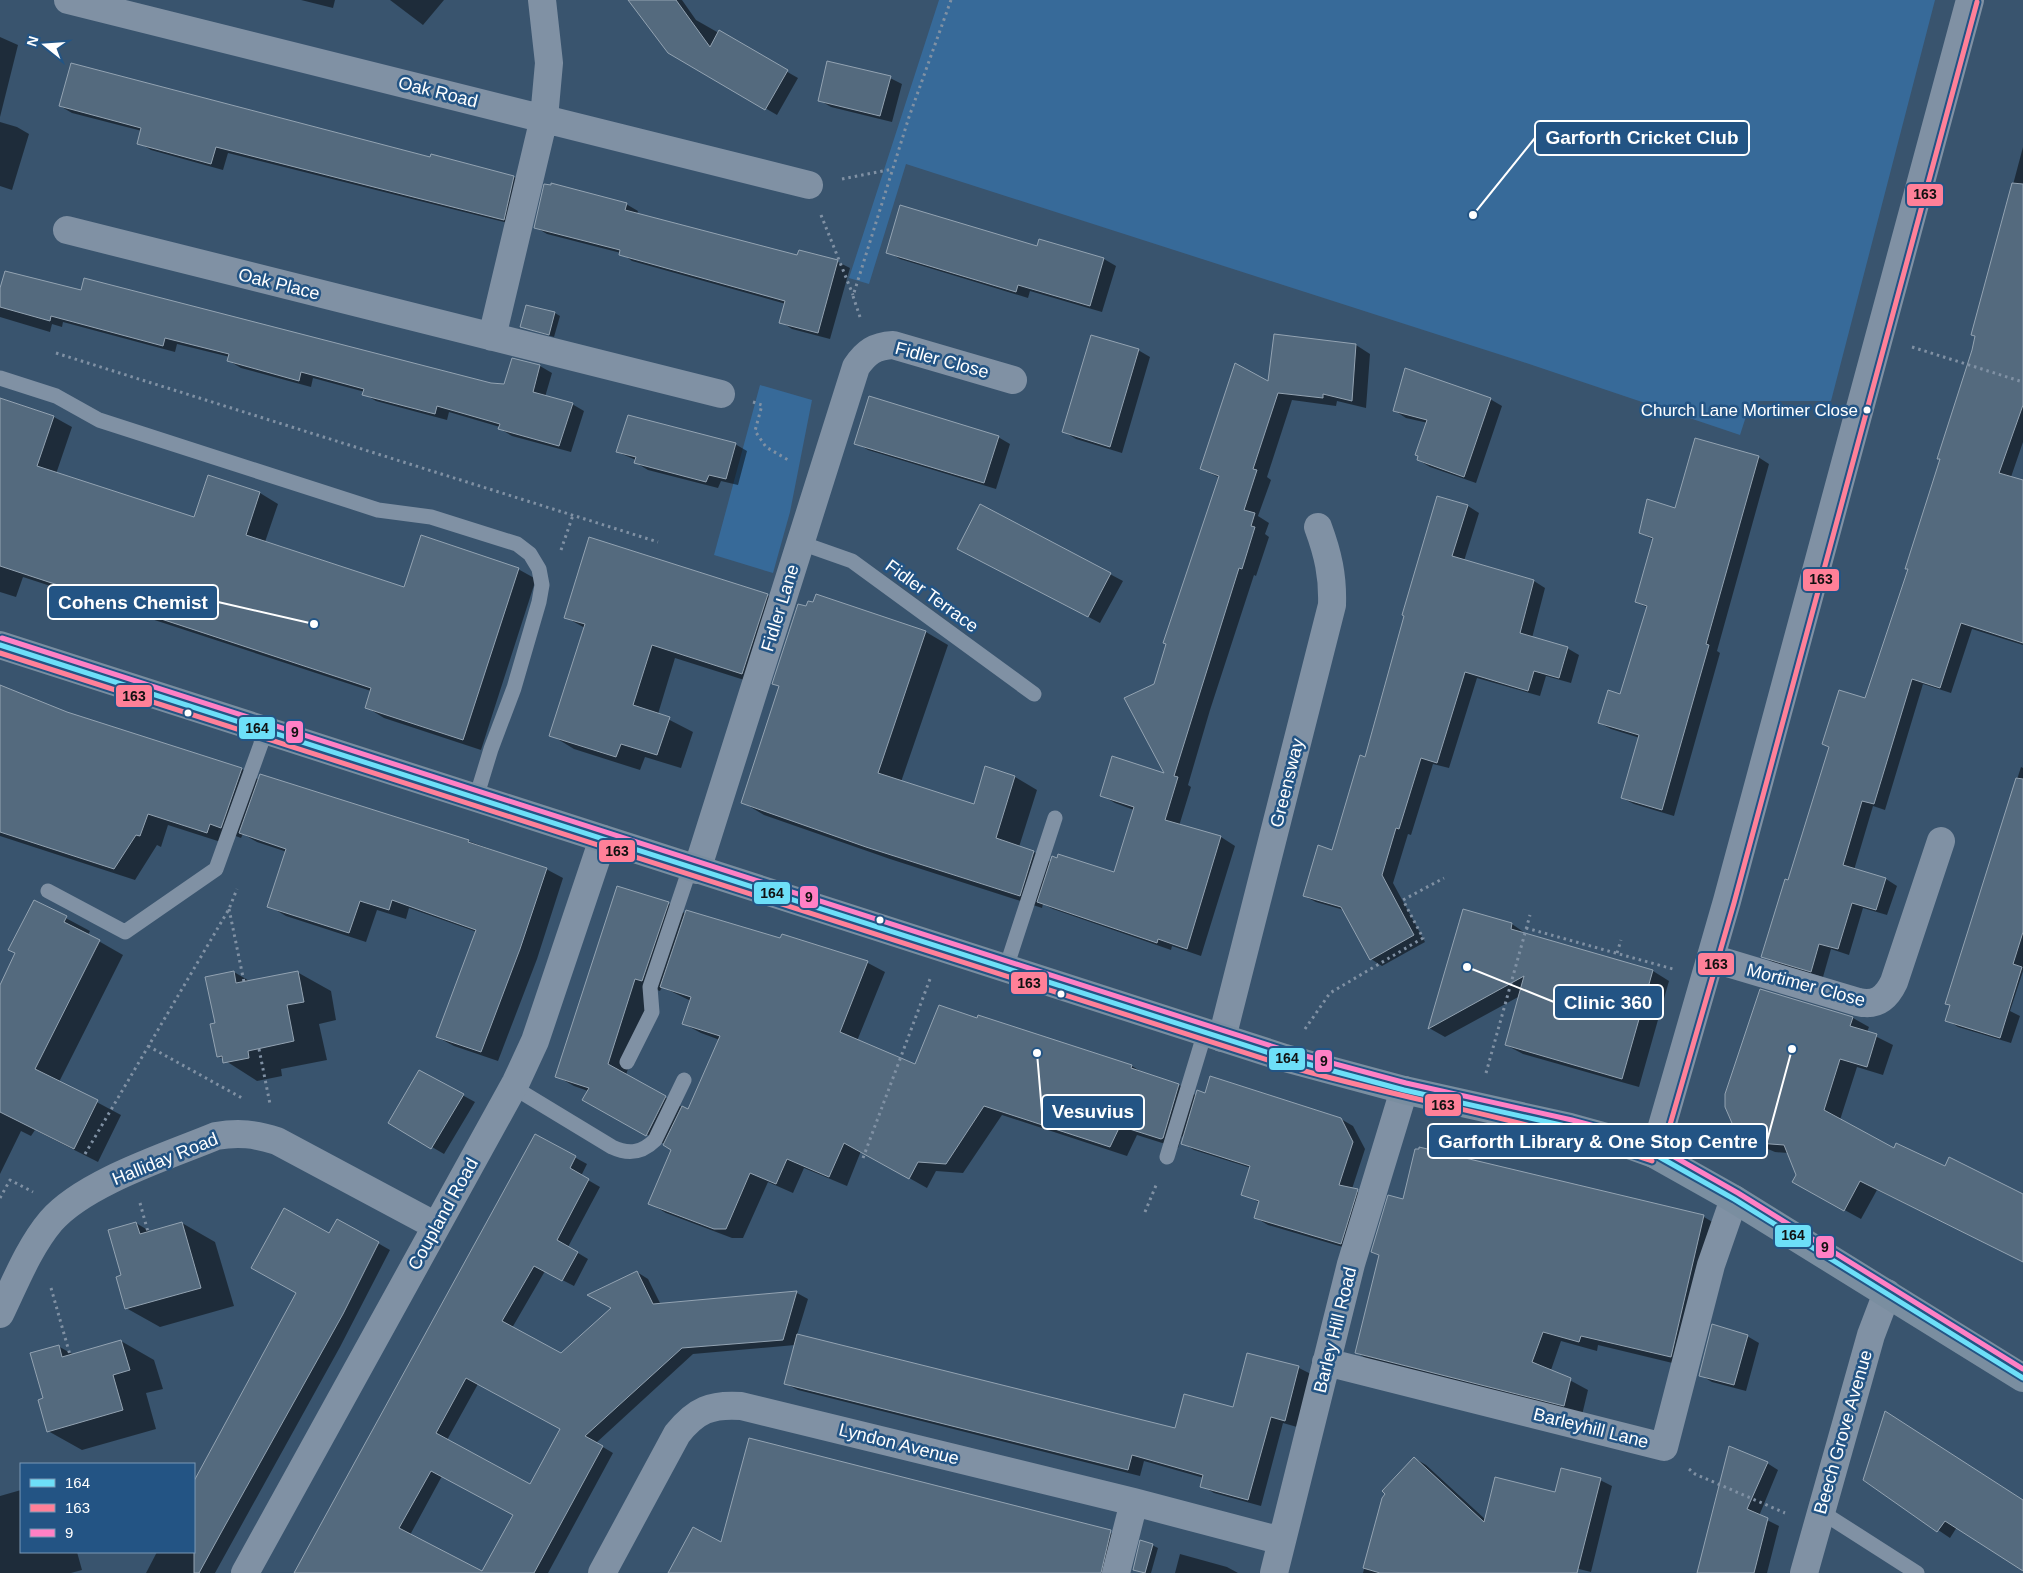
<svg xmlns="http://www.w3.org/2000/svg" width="2023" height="1573" viewBox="0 0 2023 1573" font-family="Arial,sans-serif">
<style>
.green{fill:#376a99}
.shadow{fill:#0007;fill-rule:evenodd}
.building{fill:#546a7e;stroke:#93a3b2;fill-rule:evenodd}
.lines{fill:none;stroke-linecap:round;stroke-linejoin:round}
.path{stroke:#8091a4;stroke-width:3;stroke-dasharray:2.5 4;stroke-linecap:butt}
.service{stroke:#8091a4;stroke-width:15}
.minor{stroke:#8091a4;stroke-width:28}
.tertiary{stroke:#8091a4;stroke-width:28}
.secondary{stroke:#7a8ea0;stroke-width:28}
.bus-1-casing{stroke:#235484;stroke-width:9}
.bus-2-casing{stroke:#235484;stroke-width:9}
.bus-3-casing{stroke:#235484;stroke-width:9}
.bus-1{stroke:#6ddff8;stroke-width:5}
.bus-2{stroke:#ff8098;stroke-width:5}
.bus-3{stroke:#ff80c5;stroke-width:5}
.bus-dot{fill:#fff;stroke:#235484;stroke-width:2}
.labels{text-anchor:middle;stroke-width:5;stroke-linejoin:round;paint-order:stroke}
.bus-label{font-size:17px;fill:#fff;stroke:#235484;text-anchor:end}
.street-label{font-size:18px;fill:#fff;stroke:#235484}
.leader{fill:none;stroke:#fff;stroke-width:2}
.callout-dot{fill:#fff;stroke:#235484;stroke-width:2}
.callout{fill:#235484;stroke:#fff;stroke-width:2}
.callout-label{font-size:19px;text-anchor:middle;font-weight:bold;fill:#fff}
.line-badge{stroke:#235484;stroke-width:2}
.pale-badge-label{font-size:14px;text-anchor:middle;font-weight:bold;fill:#111}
</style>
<rect width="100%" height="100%" fill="#39546e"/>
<path class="green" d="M939,0H1935L1831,401H1751L1740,435L1520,361L906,164L869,284L849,278Z
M760,385L812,400L790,512L773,573L714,555Z"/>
<path class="shadow" d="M301,0H335L333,8Z
M390,0H444L423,25Z
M630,0H682L696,20L798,78L777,115L669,52Z
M0,37L18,45L0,117Z
M890,78L902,84L892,122L831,107L819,100Z
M60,106L431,158L514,177L526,184L516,225L228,153L223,170L151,150L139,143L142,131L72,113Z
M0,122L17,127L29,134L12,190L0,186Z
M2023,147V442L2011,477L2023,481V645L1972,629L1951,693L1923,684L1885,810L1873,806L1854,870L1886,879L1897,886L1887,915L1863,908L1849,955L1831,949L1823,977L1774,963L1763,956L1789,881L1830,748L1823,744L1866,700L1909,569L1977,337L1973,335Z
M626,204L638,211L637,214L798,256L800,252L838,262L850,268L830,339L792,329L781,322L786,304L632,261L621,253L547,234L535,227Z
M1040,240L1104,259L1116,266L1102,312L1030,291L1028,298L900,259L888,252L1038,248Z
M82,292L491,384L505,386L512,359L540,366L552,373L545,397L572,404L584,411L571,452L512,436L500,429V427L449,412L447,420L376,401L364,394L365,392L313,378L311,387L241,368L229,361L230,357L177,344L175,352L63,322L62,327L52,324L50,332L0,317V293Z
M555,313L560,316L554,337L521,327Z
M1275,335L1356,345L1370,354L1366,408L1337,401L1336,406L1292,400L1267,477L1271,480L1258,516L1269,523L1265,534L1269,537L1256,576L1254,575L1210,710L1188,785L1191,787L1179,826L1221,837L1235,846L1201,956L1172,946L1171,950L1053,909L1043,904L1042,908L890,859L764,815L742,802L780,687L774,683L926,632L948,645L901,782L974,805L986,768L1015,777L1037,790L1019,847L1034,852L1051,862L1114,874L1134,810L1115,803L1101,795L1167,775L1155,685L1220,478L1201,469L1269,383Z
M1138,350L1150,357L1122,453L1076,439L1064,432Z
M0,399L54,417L72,427L56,474L195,519L208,476L260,493L278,504L265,542L405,588L518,569L536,579L481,750L384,718L366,707L371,691L23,577L16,597L0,592Z
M1490,399L1502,406L1476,483L1430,467L1418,460L1428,423L1406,418L1395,411Z
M998,437L1010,444L996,489L868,450L856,443Z
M735,444L747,451L738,485L721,481L718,488L648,470L636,463V460L617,452Z
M1758,457L1769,464L1717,651L1720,653L1674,816L1634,804L1622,798L1640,738L1611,729L1599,723L1621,695L1648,608L1636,602L1654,540L1640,533Z
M1438,497L1468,506L1479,513L1464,561L1534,581L1545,588L1532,638L1567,648L1579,655L1571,683L1546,676L1540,696L1477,678L1449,768L1433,764L1411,835L1408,834L1393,883L1425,942L1382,966L1371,959L1344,910L1316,902L1304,896L1333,851L1365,758Z
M981,506L1123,581L1100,623L971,555Z
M767,595L791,609L766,687L675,658L658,714L693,732L681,768L645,757L640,770L574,749L551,735L585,628L565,617Z
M0,686L66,714L242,769L259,780L468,841L546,869L563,878L537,959L498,1061L454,1046L437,1037L477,932L409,908L406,919L377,910L366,942L286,916L269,906L287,852L257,842L243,834L241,838L230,834L227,844L168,825L161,847L157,845L135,880L0,836Z
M2021,767L2023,768V971L2010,1011L2020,1016L2011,1043L1958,1027L1947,1020L1951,1006L1946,1003Z
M34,901L90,931L88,935L123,955L59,1082L121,1115L98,1162L35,1130L31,1136L21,1131L0,1174V987L17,953Z
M668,903L686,914L781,940L782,935L868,963L885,972L857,1041L915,1066L979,1017L1132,1066L1145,1074L1179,1085L1197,1096L1206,1094L1341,1119L1353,1126L1365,1149L1352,1189L1369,1197L1353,1250L1268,1225L1256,1218L1260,1203L1243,1194L1251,1168L1194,1150L1182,1143L1184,1137L1182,1136L1178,1148L1137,1135L1127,1156L1002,1115L963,1173L936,1171L927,1188L861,1151L847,1186L804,1168L793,1193L768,1182L743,1238H732L666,1213L649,1203L673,1149L584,1099L588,1091L574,1086L556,1076ZM662,987L691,1001L684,1024L701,1033L720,1040L689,1111L626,1075L654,989L660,991Z
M1464,910L1512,924L1528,935L1653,971L1669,981L1639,1087L1523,1054L1506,1045L1520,996L1445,1037L1429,1028Z
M234,972L251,982L297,972L331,991L336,1020L319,1024L327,1060L281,1069L282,1076L257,1081L218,1056L216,1024Z
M1853,1018L1869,1027L1867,1032L1893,1045L1883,1075L1857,1067L1840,1120L1894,1150L2023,1195V1261L1877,1190L1861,1219L1810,1191L1798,1175L1788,1153L1775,1152L1763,1147L1736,1129L1726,1107Z
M420,1072L475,1102L444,1154L389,1122Z
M536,1136L587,1164L581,1176L600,1187L568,1247L588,1259L574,1286L545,1271L512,1328L561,1354L613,1308L637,1272L648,1279L661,1305L797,1293L808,1299L797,1335L1176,1430L1234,1409L1248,1354L1299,1368L1311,1374L1297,1427L1283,1423L1261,1506L1214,1493L1202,1486L1204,1478L1144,1461L1140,1476L798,1390L786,1384L795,1345L693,1354L596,1443L613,1453L548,1573H483L515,1515L442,1476L410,1535L482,1573H296ZM478,1384L561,1429L530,1486L447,1440Z
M1404,1200L1704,1217L1721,1227L1689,1367L1598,1345L1597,1351L1561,1341L1551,1370L1588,1390L1582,1415L1374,1363L1357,1353L1380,1256L1372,1252Z
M337,1220L390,1250L340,1347L215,1573H146L157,1552H194V1485Z
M136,1223L151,1232L182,1223L215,1242L234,1306L160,1327L126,1308L122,1276Z
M1747,1336L1759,1343L1746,1391L1712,1382L1700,1375Z
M121,1341L154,1360L163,1389L146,1393L156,1429L82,1450L48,1431L45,1399L58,1346L74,1355Z
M1414,1458L1426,1465L1486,1520L1600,1480L1612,1486L1591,1572L1498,1549L1491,1573H1363L1383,1498Z
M1767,1463L1778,1470L1759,1516L1779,1526L1767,1573H1699Z
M1864,1480L2023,1501V1570L1957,1527L1950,1538Z
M21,1490V1552H77L82,1570L71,1573H0V1496Z
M1110,1532L1123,1539L1115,1573H670L722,1544Z
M1152,1545L1158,1548L1151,1573H1143L1134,1569Z
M1180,1554L1227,1567L1238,1573H1175Z"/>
<path class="building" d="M628,0H676L710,47L719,30L788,70L765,110L668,53Z
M827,61L891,76L880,116L818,101Z
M71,63L430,157L431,154L514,176L504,220L216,147L211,164L137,144L141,128L59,106Z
M551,183L627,203L625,210L797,255L799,250L838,260L818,333L779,323L785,301L619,255L620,250L534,228L544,184L551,185Z
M2012,183L2023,184V405L1999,473L2023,480V643L1961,623L1940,688L1912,679L1874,804L1862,801L1843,865L1886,878L1876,910L1852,903L1838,949L1819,944L1811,972L1761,957L1785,879L1788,880L1829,747L1822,744L1839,690L1865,698L1908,569H1905L1940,459H1937L1972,350L1975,336L1971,335Z
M900,205L1037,246L1039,239L1104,258L1090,306L1018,285L1016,292L886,253Z
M5,271L81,290L84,278L491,383L504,384L512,358L540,365L533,392L573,403L559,446L498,429L500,424L437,406L435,414L362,395L364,389L301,372L299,381L227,361L229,354L165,338L163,346L51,316L50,321L0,307V288Z
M526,305L555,312L549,335L520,327Z
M1274,334L1356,344L1352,401L1323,394V398L1278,393L1253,469L1257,470L1244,510L1255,513L1251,526L1255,527L1242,569L1239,568L1197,702L1174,776L1178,777L1165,820L1221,836L1187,949L1158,939L1157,943L1037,902L1052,856L1057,858L1058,854L1114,872L1134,807L1100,796L1112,756L1164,773L1124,698L1154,684L1166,644L1163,643L1219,476L1200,469L1235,363L1268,381Z
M1091,335L1139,349L1110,447L1062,432Z
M1405,368L1491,398L1464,477L1417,460L1418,456L1415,455L1427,420L1393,411Z
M869,396L999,436L984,483L854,444Z
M0,398L54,416L37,466L194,517L208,475L260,492L246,535L404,587L421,535L519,568L463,740L365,708L371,688L0,566Z
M628,415L736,443L726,479L709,475L706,482L634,463L636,457L616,452Z
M1695,438L1759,456L1706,644L1709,645L1662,810L1621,798L1639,735L1598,723L1608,690L1620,694L1647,606L1635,602L1653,538L1639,533L1647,499L1675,508Z
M1437,496L1468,505L1452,556L1534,580L1520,633L1568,647L1559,678L1534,671L1528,691L1465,672L1437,763L1421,758L1399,829L1396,828L1382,875L1414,935L1370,960L1341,907L1303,896L1318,845L1332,850L1360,755L1365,757L1404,616L1402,615Z
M980,504L1111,573L1088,617L957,549Z
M589,537L768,594L742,674L652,645L633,705L670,717L657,755L621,744L616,757L549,736L585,624L564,618Z
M816,594L926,631L878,773L974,804L985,766L1015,776L996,838L1034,851L1020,896L866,847L741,803L779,686L772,684L798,604L806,606L808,601L813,602Z
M0,685L67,712L242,768L221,828L210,824L207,833L148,814L140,836L136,835L114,869L0,832Z
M260,774L469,840L468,842L547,868L520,949L481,1052L436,1037L476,930L392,900L389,910L360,901L349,933L267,907L286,849L239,833Z
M2016,778L2023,779V932L2013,964L2022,967L2000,1038L1945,1021L1950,1005L1945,1004Z
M617,886L669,902L642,981L635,979L608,1064L666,1096L646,1136L582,1100L589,1088L555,1077Z
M34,900L67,916L64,922L100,940L35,1069L98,1100L74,1149L0,1112V985L15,953L8,950Z
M1463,909L1512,923L1511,929L1653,970L1622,1079L1505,1045L1524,976L1428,1029Z
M686,910L780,938L782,934L868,961L840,1032L915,1064L939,1005L977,1018L978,1015L1132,1065L1131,1068L1179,1084L1163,1138L1161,1139L1120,1126L1110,1147L984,1106L946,1164L918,1162L909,1179L844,1143L829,1177L787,1159L776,1184L750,1173L726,1229H714L648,1204L671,1150L663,1145L682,1106L688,1109L720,1036L682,1024L691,997L660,987Z
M234,971L236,983L298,971L304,1002L287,1005L294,1041L248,1051L249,1058L223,1063L222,1056L217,1057L210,1024L215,1023L205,977Z
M1760,989L1853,1017L1850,1026L1877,1034L1867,1067L1840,1059L1824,1110L1894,1148L1896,1143L1945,1166L1949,1157L2023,1194V1262L1860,1181L1844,1211L1792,1182L1796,1175L1784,1145L1757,1143L1745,1138L1735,1130L1725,1107V1094Z
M419,1070L464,1094L431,1149L388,1123Z
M1210,1076L1341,1118L1353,1142L1339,1185L1358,1189L1341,1244L1254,1218L1259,1201L1241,1195L1250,1166L1181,1144L1197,1090L1205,1093Z
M535,1134L576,1156L570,1168L589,1179L557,1240L578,1252L562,1281L534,1266L502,1321L561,1353L611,1308L587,1295L637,1271L653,1304L797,1291L783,1340L682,1348L585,1436L603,1446L534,1573H294ZM466,1378L560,1429L530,1484L436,1433ZM431,1471L513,1515L482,1571L399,1528Z
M1419,1147L1704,1215L1671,1357L1581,1336L1579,1342L1543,1332L1532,1362L1571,1378L1564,1406L1355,1353L1379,1255L1371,1252L1388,1195L1403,1199L1415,1149H1419Z
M284,1208L329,1233L337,1219L379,1242L343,1314L222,1531L199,1573H194V1481L296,1293L251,1268Z
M136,1222L140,1234L182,1222L201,1288L125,1309L116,1277L121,1275L108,1230Z
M1712,1324L1748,1335L1734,1385L1699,1376Z
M797,1334L1175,1428L1184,1394L1233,1407L1247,1353L1299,1366L1285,1421L1271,1417L1248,1500L1200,1487L1203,1475L1132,1455L1128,1470L784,1384Z
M121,1340L130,1370L113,1375L123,1410L47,1432L38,1400L43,1398L30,1353L59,1345L62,1357Z
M1885,1411L2023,1500V1571L1945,1521L1937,1532L1863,1480Z
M749,1438L1111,1530L1101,1573H668L693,1527L721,1542Z
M1729,1446L1768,1462L1747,1509L1768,1518L1754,1573H1697Z
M1414,1457L1484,1522L1495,1477L1555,1492L1561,1468L1601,1478L1577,1573H1380L1363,1568L1382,1498L1385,1494L1382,1491Z
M1140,1540L1153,1544L1145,1573L1133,1570Z"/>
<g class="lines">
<path class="path" d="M842,179L893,169
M821,215L853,295
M860,317L853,296L909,117L951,0
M1912,347L2023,382
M56,353L658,542
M753,402L762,405L755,431L766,447L790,461
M561,550L573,515
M229,909L244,982
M1526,928L1673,969
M1617,953L1621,940
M1305,1029L1330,993L1423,938L1403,900L1444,878
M148,1046L242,1098
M259,1049L270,1104
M1486,1073L1530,915
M85,1154L229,909L237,889
M863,1158L930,979
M0,1198L10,1180L33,1192
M140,1203L148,1232
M1145,1212L1157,1183
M51,1288L70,1355
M1689,1469L1695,1474L1785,1513"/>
<path class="service" d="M0,378L56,396L99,420L378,510L431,517L517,544L530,554L539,569L542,585L539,602L514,688L491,749L476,798
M801,543L852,561L1034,694
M48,891L125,932L216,869L266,730
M1006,968L1055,818
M627,1062L652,1012L650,987L690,868
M513,1087L612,1147C629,1155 642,1153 655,1140L684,1080
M1167,1157L1205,1032
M1820,1511L1917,1573"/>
<path class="minor" d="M68,0L809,185
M67,230L721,394
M492,337L544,118L549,63L542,0
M697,870L856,367C866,352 875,346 893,345L1013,380
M1711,958L1858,1002C1875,1006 1886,999 1894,982L1941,841
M1222,1038L1332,605C1333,576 1328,554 1318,527
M0,1314C15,1283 29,1247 51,1221C85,1182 168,1156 216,1136C239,1132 255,1134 277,1141L436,1226
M1326,1362L1664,1447L1711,1265L1734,1199
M245,1573L516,1082L535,1041L603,839
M602,1573L677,1434C696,1410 711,1404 741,1406L1134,1502L1282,1541
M1116,1573L1134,1502
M1274,1573L1351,1264L1404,1090
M1804,1573L1871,1335L1887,1293"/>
<path class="tertiary" d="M1654,1154L1727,901L1970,0"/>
<path class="secondary" d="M0,645L1285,1058L1404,1090L1570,1127L1610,1138L1654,1154L1734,1199L2023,1378"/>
<defs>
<path id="bus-1" d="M0,645L1285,1058L1404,1090L1570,1127L1610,1138L1654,1154L1734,1199L2023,1378"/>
<path id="bus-2" d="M0,653L1283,1065C1405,1100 1531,1120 1652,1161
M1661,1156L1734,903L1977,2"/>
<path id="bus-3" d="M2,638L1287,1051L1406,1083L1572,1120L1613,1131L1657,1147L1738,1193L2023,1369"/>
</defs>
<use href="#bus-1" class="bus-1-casing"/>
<use href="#bus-2" class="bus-2-casing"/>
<use href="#bus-3" class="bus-3-casing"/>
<use href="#bus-1" class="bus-1"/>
<use href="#bus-2" class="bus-2"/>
<use href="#bus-3" class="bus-3"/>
</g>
<g class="bus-dot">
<circle cx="1867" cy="410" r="4.5"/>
<circle cx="188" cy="713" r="4.5"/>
<circle cx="880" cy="920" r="4.5"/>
<circle cx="1061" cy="994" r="4.5"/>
</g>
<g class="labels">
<g class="bus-label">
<text x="1858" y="416">Church Lane Mortimer Close</text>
</g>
<g class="street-label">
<text transform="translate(438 92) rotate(14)" y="6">Oak Road</text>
<text transform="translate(279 284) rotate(14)" y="6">Oak Place</text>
<text transform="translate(942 360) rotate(15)" y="6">Fidler Close</text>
<text transform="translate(932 596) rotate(36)" y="6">Fidler Terrace</text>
<text transform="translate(780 608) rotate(-73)" y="6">Fidler Lane</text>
<text transform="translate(1287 783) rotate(-76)" y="6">Greensway</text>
<text transform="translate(1806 985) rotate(15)" y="6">Mortimer Close</text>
<text transform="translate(165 1159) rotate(-22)" y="6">Halliday Road</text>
<text transform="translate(443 1214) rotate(-61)" y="6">Coupland Road</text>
<text transform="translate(1335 1330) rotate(-76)" y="6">Barley Hill Road</text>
<text transform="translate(1591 1428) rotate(14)" y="6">Barleyhill Lane</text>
<text transform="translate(1843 1432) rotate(-74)" y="6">Beech Grove Avenue</text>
<text transform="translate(899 1444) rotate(14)" y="6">Lyndon Avenue</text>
</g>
</g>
<path class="leader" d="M1473 215L1535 138M314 624L218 602M1467 967L1554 1002M1037 1053L1042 1112M1792 1049L1767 1141"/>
<g class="callout-dot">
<circle cx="1473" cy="215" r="5"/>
<circle cx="314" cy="624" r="5"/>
<circle cx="1467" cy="967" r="5"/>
<circle cx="1037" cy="1053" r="5"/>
<circle cx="1792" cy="1049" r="5"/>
</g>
<g class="callout">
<rect x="1535" y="121" width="214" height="34" rx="5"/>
<rect x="48" y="585" width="170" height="34" rx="5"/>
<rect x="1554" y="985" width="109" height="34" rx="5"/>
<rect x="1042" y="1095" width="102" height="34" rx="5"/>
<rect x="1428" y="1124" width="339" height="34" rx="5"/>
</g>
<g class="callout-label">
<text x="1642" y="144">Garforth Cricket Club</text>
<text x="133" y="609">Cohens Chemist</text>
<text x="1608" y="1009">Clinic 360</text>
<text x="1093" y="1118">Vesuvius</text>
<text x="1598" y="1148">Garforth Library &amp; One Stop Centre</text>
</g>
<g class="line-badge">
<rect x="1906" y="183" width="38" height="24" rx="5" fill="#ff8098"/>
<rect x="1802" y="568" width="38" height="24" rx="5" fill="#ff8098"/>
<rect x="115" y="684" width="38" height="24" rx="5" fill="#ff8098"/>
<rect x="238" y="716" width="38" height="24" rx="5" fill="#6ddff8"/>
<rect x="285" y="720" width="19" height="24" rx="5" fill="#ff80c5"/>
<rect x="598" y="839" width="38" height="24" rx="5" fill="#ff8098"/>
<rect x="753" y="881" width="38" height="24" rx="5" fill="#6ddff8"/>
<rect x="799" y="885" width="20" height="24" rx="5" fill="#ff80c5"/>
<rect x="1697" y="952" width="38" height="24" rx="5" fill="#ff8098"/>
<rect x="1010" y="971" width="38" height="24" rx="5" fill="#ff8098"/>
<rect x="1268" y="1047" width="38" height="24" rx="5" fill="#6ddff8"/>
<rect x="1314" y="1049" width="19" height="24" rx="5" fill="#ff80c5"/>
<rect x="1424" y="1093" width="38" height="24" rx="5" fill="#ff8098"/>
<rect x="1774" y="1224" width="38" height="24" rx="5" fill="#6ddff8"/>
<rect x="1815" y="1235" width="20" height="24" rx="5" fill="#ff80c5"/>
</g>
<g class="pale-badge-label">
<text x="1925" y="199">163</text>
<text x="1821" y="584">163</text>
<text x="134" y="701">163</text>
<text x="257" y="733">164</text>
<text x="295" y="737">9</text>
<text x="617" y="856">163</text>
<text x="772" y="898">164</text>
<text x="809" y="902">9</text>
<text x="1716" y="969">163</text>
<text x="1029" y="988">163</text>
<text x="1287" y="1063">164</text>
<text x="1324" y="1066">9</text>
<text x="1443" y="1110">163</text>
<text x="1793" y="1240">164</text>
<text x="1825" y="1252">9</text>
</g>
<rect x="20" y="1463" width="175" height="90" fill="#235484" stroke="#7b98b5"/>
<rect x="30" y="1479" width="25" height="8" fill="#6ddff8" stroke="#7b98b5"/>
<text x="65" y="1488" font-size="15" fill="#ffffff">164</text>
<rect x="30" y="1504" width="25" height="8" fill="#ff8098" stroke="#7b98b5"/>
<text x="65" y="1513" font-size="15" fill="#ffffff">163</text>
<rect x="30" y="1529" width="25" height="8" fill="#ff80c5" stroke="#7b98b5"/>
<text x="65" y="1538" font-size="15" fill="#ffffff">9</text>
<g transform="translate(45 45) rotate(287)" stroke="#235484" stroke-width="4" paint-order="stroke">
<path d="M0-4L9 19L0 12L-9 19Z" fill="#ffffff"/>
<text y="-8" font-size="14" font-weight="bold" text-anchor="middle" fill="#ffffff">N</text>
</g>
</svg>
